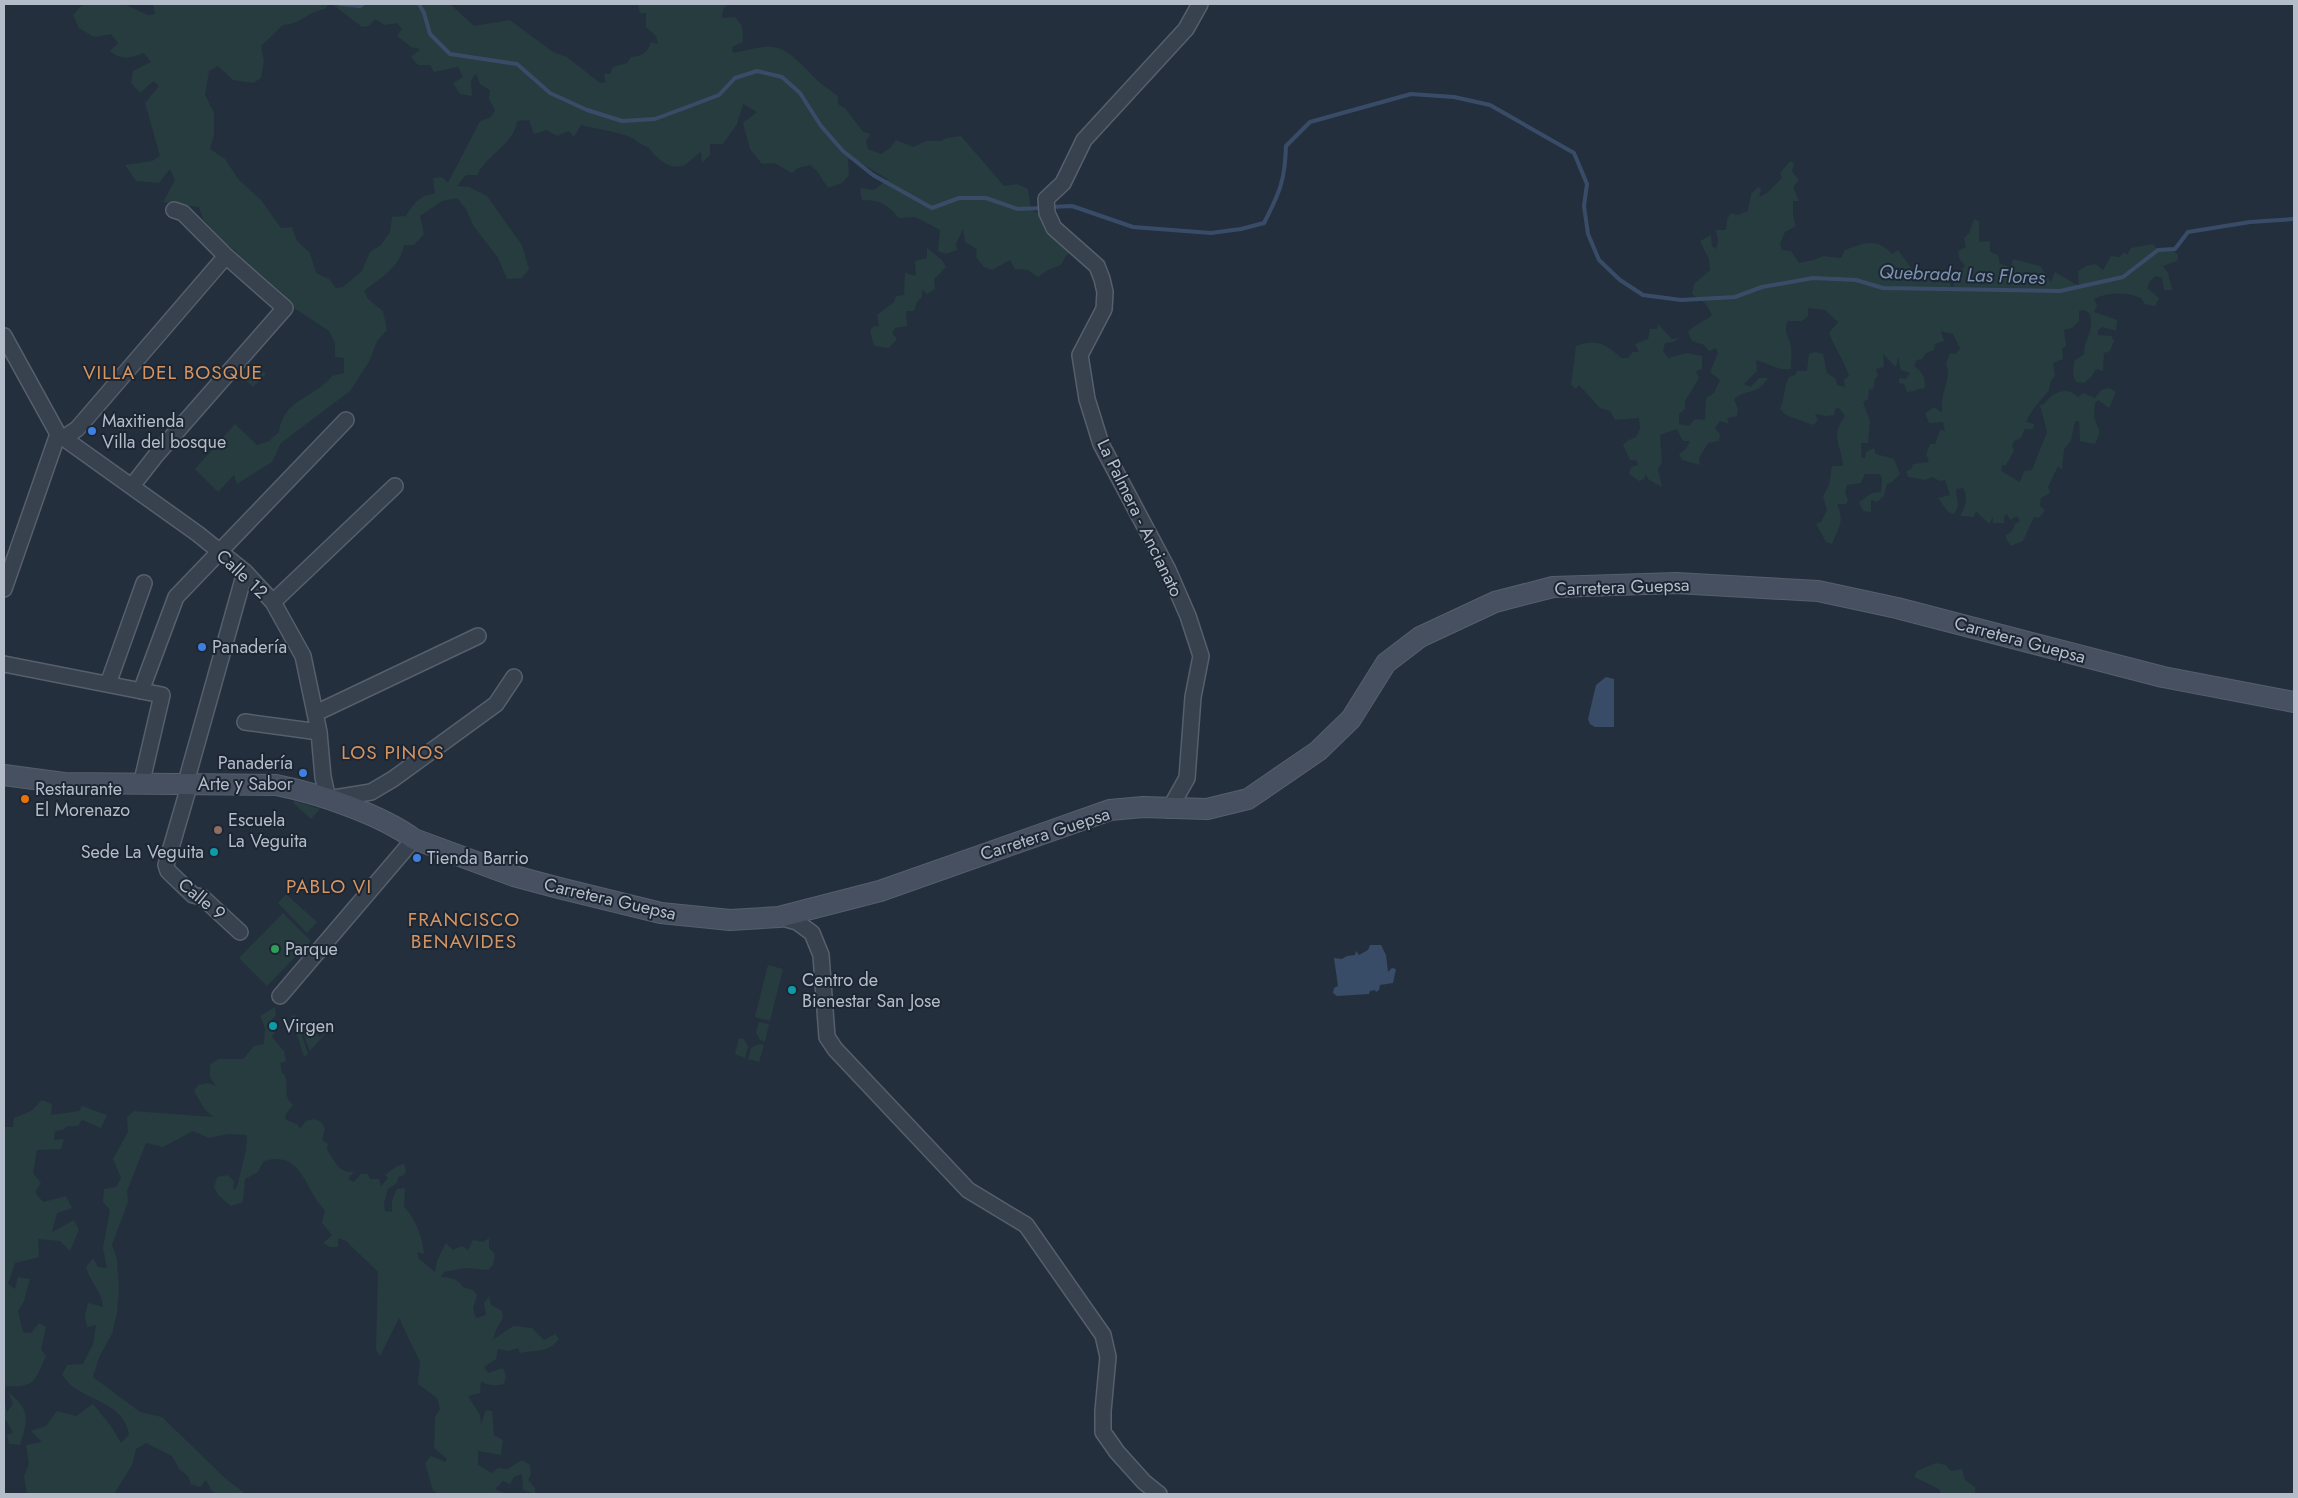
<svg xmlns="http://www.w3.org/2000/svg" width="2298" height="1498" viewBox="0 0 2298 1498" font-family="Jost,sans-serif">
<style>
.green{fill:#263c3f}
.water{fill:#394c67}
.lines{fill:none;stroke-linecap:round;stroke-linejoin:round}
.stream{stroke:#394c67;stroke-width:4}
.street-casing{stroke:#565f6c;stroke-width:18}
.secondary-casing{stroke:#565f6c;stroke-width:22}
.street{stroke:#38414e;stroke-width:15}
.secondary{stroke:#465061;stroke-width:20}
.shop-dot{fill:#3f7fe0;stroke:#1d2633;stroke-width:2}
.food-dot{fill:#e8710a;stroke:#1d2633;stroke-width:2}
.education-dot{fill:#8d6e63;stroke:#1d2633;stroke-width:2}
.culture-dot{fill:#0f9aa8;stroke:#1d2633;stroke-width:2}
.leisure-dot{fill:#2e9e5b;stroke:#1d2633;stroke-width:2}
.labels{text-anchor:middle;stroke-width:4;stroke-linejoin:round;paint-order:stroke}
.poi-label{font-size:18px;fill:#b4bcc9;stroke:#1d2633;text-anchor:start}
.street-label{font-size:18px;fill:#b4bcc9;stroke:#1d2633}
.water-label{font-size:19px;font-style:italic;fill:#7c92b1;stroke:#1d2633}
.neighbourhood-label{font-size:19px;letter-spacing:1px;fill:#d59563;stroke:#1d2633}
</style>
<rect width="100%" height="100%" fill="#242f3e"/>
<path class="green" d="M83,4H124L148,15L155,14L153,4H329L325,9C307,12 301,24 283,25L261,46L264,61L261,78L253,83L233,80L218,66L209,71L205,95L214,113V135L210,149L225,159L239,180L261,200L281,228L292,227L297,241L310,253L316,273L329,279L336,288L343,287L362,271L370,252L381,245L390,232L392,217L406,216C413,204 421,194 435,194L433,178L442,177L448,183L480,121L491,117L495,110L489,99L490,90L480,84L476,74L471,80L472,96L460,94L453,83L463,77L458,67L434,72L430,65H418L411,57L420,49L411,47L397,36L402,29L397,23L385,25L375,19L369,26L362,27L332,4H450L474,26L510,20L553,52L567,57L600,83L606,82L604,74H610L613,67L627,63L631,57C643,56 647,53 651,42L658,44L656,36L646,27V13H640L638,4H729L723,9L722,18L735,17L742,26L743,42L732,47L733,53C745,51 759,46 771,47C789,47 805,69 817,80C824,87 832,90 838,97V104L845,108L863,132L871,134L866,140L868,149L881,154L890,148L896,140L913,147L926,141H941L947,138L961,136L1004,186L1017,184L1028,189L1031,210L1041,214L1074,250L1066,256L1061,265L1048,270L1038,277L1028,270L1015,269L1010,260L992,270L984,267L976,257L977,249L965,242L963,229L956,244L957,250L946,254L938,251L940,230L915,217L899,218C888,205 880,200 862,200L860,188L874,190L888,179C872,171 867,164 848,159L849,175L842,183L828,188L817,171L810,165L798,168L792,173L774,163L762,164L750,149L743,123L757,112L743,104L737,124L723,144H710V155L702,163L701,152C695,155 688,165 681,166C668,170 655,156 648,147C640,145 637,140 630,137C615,131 597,129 581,125L574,137L569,131L557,136L547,130L534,134L529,120L517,121C515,144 487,154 477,175H466L457,186L469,187L487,196L522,245L529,269L522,278L507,279L498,258L473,225L466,209L457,198L442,201L420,216L424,234L414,245H404C400,268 381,277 364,291L368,299L383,311L387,330L377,341L370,360L350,391L281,443L272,462L237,484L234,475L218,492L195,469L235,424L257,445L269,441L279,432C283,399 315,398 332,376L344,373V358L335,357V343L329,331L288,304L283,294L258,272L243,266L236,251L224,243L203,219L199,207L163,202L175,180L170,169L159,183L136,181L125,165L152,161L160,156L145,103L159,86L153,81L140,93L131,83L133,71L151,62L144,53C130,58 123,61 110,51L118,43L111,34L94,37L79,28L73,15Z
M1790,161L1794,163L1792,171L1799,180L1793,187L1799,201H1793V215L1796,226L1785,232L1780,244L1782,250L1791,251L1799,263L1814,260L1823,256L1841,258L1845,250C1863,243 1877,237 1892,254L1898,250L1914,272L1922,277L1926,272L1935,283L1938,279L1949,280L1952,289L1957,275L1965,266L1959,258L1958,251L1966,247L1964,238L1969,233L1974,219L1979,221V242L1990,241V252L1998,255L2000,264L2011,267L2013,259L2040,266L2051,282L2055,272L2079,286L2078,271L2086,266L2096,264L2103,270L2111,256L2120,257L2124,252L2127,255L2131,248L2153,244L2160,252L2171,248L2178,255L2177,261L2163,266L2168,273L2172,290H2164L2162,278L2155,276L2150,281L2147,288L2159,298L2155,306L2145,304L2141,298C2126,292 2109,292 2094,299L2097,306L2094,312L2117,320L2116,331L2103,327L2098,330V335L2111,336L2114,341L2110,351L2104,353L2103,371L2096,369L2092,376L2084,383L2076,382L2073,375L2074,361L2084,354C2084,338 2094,334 2090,314L2084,310L2079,311V321L2072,328L2064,330L2066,346L2062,349L2063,359L2053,363L2055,376C2047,384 2052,388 2047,393C2039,402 2031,410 2026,422L2034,424L2033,429H2025L2021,438L2014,441L2012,445L2014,451L2006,465H2002L2001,471L2020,482L2024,471L2032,470L2047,432L2040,405L2044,404C2052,393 2066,385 2078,397L2083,393L2095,398L2101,390L2109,388L2116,392L2109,408L2098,400L2095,403C2095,407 2094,411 2094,416C2096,429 2104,427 2095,444L2080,441L2079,421H2075L2071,441L2064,449L2062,470L2058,466L2048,487L2050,493L2041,498L2040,506L2045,510L2039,518L2034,517L2023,541L2011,546L2006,539V535L2012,531L2015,524L2020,521L2017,516L2010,520L2007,514L2004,516V523H1993V517L1989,524L1976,511L1974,517L1960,516C1965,507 1969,497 1963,488L1956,489C1956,499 1961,504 1954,514L1948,512L1938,498L1950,495L1945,480L1940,481L1932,477L1925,480L1908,477L1906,471L1911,469L1913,464L1929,462L1926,454L1930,444H1935L1940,430L1945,431L1943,422L1929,423L1925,413L1934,407L1941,412C1944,407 1941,405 1942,400C1944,387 1951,376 1946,363L1950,353L1956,354L1960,348L1953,334L1941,331L1944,341L1935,344L1934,350L1926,353L1922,359L1917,360L1914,366C1923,372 1925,377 1925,388C1919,388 1914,392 1907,392L1904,384L1899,383V378L1906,379L1910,373L1901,370L1898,357L1896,367L1883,354L1884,367L1876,369L1878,376L1875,379L1873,390L1869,389L1868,399L1863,402L1870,421L1868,443H1861L1862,458H1865L1866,452L1874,448L1876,454L1894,459L1900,474L1892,482L1887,484L1884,496L1877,502L1871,500V512L1863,511L1859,502L1872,493L1881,492L1882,478L1880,474H1865L1861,483L1847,485L1845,493L1848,500L1846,504H1837C1845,522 1839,527 1832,544L1826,542L1816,524L1821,522L1827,510L1823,496L1829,485L1832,466H1843C1842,445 1829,437 1845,416L1839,408L1835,409L1834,415L1826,416L1815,414L1818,420L1813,425L1786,415L1780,409C1785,398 1783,389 1789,377L1795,375L1797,371H1807L1809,354L1815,352L1823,354L1827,373L1836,379L1837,385L1845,387L1844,380L1849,376C1844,360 1835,349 1829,333L1838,322L1825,310L1808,308V316L1802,321H1788C1782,332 1791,338 1791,348C1792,355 1791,362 1791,369H1781L1756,360L1757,371L1744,384L1751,387L1759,378H1768C1757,396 1747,388 1734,399L1738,409L1737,416L1727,418L1729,424L1720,421L1715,428L1720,434L1719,441L1708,443L1699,458L1700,465L1682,460L1679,454L1686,449L1690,441H1683L1677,429L1660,435L1662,462L1658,469L1662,487L1648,479L1646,474L1644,479L1639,481L1629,474L1631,467L1638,465L1636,460H1630L1623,445L1627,441L1636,437L1640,429L1639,418L1615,420L1610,411L1600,408L1579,385L1576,389L1571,385L1576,346C1595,338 1607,344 1621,358H1628L1633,352H1639L1635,344L1648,339L1650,329H1657L1658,324L1672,339L1680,338L1673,342L1665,343L1663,351L1668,358L1686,353L1702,356V369L1696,371L1699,378L1685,401V409L1679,414V424L1689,426L1695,419L1705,420L1706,398L1714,393L1720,380L1710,372L1718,353L1716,348L1709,351L1704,345L1692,341L1688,332C1695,324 1704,322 1712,315L1706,304L1692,294L1694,284L1710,270L1709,259L1700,241L1711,235L1712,246L1716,249L1718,241L1716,230H1726L1727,219L1731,213L1738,215L1748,211L1751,194L1758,187L1761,189L1759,197L1767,193L1782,178L1780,173Z
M927,248L942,260L946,267L934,279L935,289L927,294L922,290V297L917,302L914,311H906L907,326L895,328L892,333L897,339L889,348L874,346L870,331L874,326H879L877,315L894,302L896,296L904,295L905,273L916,276L915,261L927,258Z
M254,363L266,374L253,387L241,376Z
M295,801L320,809L311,819L293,803Z
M286,894L317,922L307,933L278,903Z
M283,913L311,941L267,986L239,958Z
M768,965L783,969L770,1021L755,1017Z
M275,1007L276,1016L271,1020L276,1024V1030L272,1037L284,1051L286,1061L280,1063L282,1073L285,1075C289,1087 282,1095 293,1105L285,1115L286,1120L297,1124L300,1129L306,1121L314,1119L321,1122L325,1128L322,1140L328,1144L327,1150C336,1161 337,1173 354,1172L348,1179L354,1182L361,1174H368L370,1179H379L381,1186L388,1178L385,1175L397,1166L404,1164L406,1171L404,1175L398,1177L397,1183L388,1189L384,1203L385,1211L392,1212V1200L397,1189L405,1188L404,1207C414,1215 424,1241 424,1254L417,1252L419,1259L435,1272L437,1261L446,1243L453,1250L462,1246L468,1250L473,1240L483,1242L489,1238V1248L495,1254L493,1265L488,1270L465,1268L444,1272L441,1277C451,1278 457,1278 463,1287L473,1290L477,1295L473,1309L476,1318L486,1315L484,1303L489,1296L491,1305L502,1311L503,1318L496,1330L493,1340L513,1326L532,1328L544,1340L555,1334L559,1339C548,1353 536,1350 520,1353L518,1348L509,1351L498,1349L496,1359L484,1367L488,1373L503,1368L506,1376L504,1384C495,1386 488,1386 481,1381L480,1393L468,1396L480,1415L481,1424L486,1410L492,1411L494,1435L503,1440L501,1455L478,1451V1465L492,1473L498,1468L507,1469L522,1460L530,1465L531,1474L528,1480L535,1488V1494L523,1490L522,1474L514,1477L510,1484L503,1481L495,1489L506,1494H440L433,1491L425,1463L431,1456L445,1462L447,1459L434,1448L435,1417L440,1409L437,1398L418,1384L420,1362L399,1318L380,1356L376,1350L378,1272L346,1241L338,1238V1247H330L323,1243L332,1235L322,1223L325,1210C305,1192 303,1149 264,1161L258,1172L245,1179L243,1202L231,1206L218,1195L214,1187L217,1177L228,1175L234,1181L233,1190L237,1187L246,1150L247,1135L228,1134L209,1138L193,1131L163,1147L146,1143L127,1191L128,1202L112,1245L117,1259L119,1289L117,1313L112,1334L99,1357L93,1377L140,1412L162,1417L226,1479L246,1494H217L212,1491L206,1480L200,1487L191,1484L188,1476L179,1469L172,1456L146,1443L136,1449L132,1465L114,1494H27L24,1476L29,1464L26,1445L42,1442L31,1431L46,1426L57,1411L76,1416L93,1404L111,1426L121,1443L129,1435C125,1407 97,1402 76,1389C71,1386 66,1380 62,1375L67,1365L83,1364L93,1344L96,1325L87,1327L85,1315L88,1303L103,1307C102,1291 90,1282 86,1267L93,1258L98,1267L107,1268L103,1248L110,1210L103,1202L104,1189L116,1187L121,1178L113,1159L128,1132L127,1117L134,1111L214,1117L205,1110L194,1091L198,1085L208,1083L216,1086L210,1077V1065L218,1059H243L254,1046L264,1044L265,1028L260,1016Z
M295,1015L308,1054L304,1057L291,1016Z
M759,1022L769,1024L765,1042L760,1040L756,1032Z
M308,1025L320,1037L326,1031L327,1032L310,1051L301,1028L303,1030Z
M739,1038L744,1039L748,1047L745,1058L735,1054Z
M759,1044L764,1045L759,1062L748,1059L751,1048Z
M42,1100L52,1104L51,1115L79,1111L82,1106L107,1115L101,1128L82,1120L78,1126H67L63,1130L55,1131L54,1140L64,1139L61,1149L37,1150L33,1173L41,1183L35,1192L43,1202L66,1196L72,1208L57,1213L52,1232L74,1220L79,1230L70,1251L60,1241L38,1239L39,1257L15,1263L8,1284L15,1289L18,1277L30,1279L24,1301L18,1311L23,1332L31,1333L39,1323L46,1327L41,1349L46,1356C35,1380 36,1388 6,1386L4,1393V1127H13L14,1118L31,1111Z
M8,1392C31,1410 28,1419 20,1445L9,1444L7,1435L13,1433L6,1420L4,1421V1400L7,1412L13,1404Z
M1936,1463L1946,1465L1951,1471L1962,1469L1965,1480L1975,1487V1494H1941L1939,1489L1914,1477L1917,1471Z"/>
<path class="water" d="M1606,677L1614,679V727H1595L1590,724L1588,719L1596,685Z
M1370,945H1381L1386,955L1388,972L1392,968L1396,969L1393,983L1380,985L1379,990L1376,992L1375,990L1370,991L1369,994L1337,996L1333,993L1334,988L1338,986L1334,958L1342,959L1347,956L1355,955L1356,951L1359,955L1368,950Z"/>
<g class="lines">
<path class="stream" d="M340,4L360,6L363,4
M419,4L424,13L430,34L450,54L517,64L550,93L587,110L622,121L655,119L690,106L719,95L735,78L757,71L782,77L800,93L821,126L843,151L873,175L932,208L959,198H986L1018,209L1043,208
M1050,207L1072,206L1133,227L1211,233L1241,229L1264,223C1280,192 1285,180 1286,146L1310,122L1411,94L1454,97L1490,105L1574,153L1587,184L1584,206L1588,234L1599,260L1620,280L1643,295L1681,300L1735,297L1762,287L1813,278L1856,280L1883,288L2060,291L2123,277L2158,250L2175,249L2188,232L2250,222L2294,219"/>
<defs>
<path id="street" d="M4,336L58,434L198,534L245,572L273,602L303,656L319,732L323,777L328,799L371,792L393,779L496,704L514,677
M65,437L77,429L226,256
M132,486L157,454L285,308L226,256L183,213L174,210
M4,589L58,434
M273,602L395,486
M4,664L162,695L141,785
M108,684L144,583
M141,691L176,597L346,420
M316,713L478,636
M245,722L319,732
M1169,810L1187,778L1193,697L1201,656L1188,616L1168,570L1101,444L1087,399L1080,355L1104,309L1105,292L1102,279L1097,266L1054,228L1047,213L1046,199L1063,183L1084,140L1186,29L1200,4
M779,917L797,922L812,933L821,955L827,1037L835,1049L968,1190L1026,1225L1103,1335L1108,1357L1103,1411V1432L1117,1452L1144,1482L1159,1494
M240,932L202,897L193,895L168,871L166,865L187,793L188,775L245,572
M280,996L414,839"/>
<path id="secondary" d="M4,775L64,783L276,785C317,793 380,814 414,839L514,876L559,888L661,913L730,920L779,917L880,891L1110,810L1143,807L1207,809L1248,799L1318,751L1351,719L1386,663L1420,637L1495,602L1553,587L1676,583L1818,591L1897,608L2163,677L2294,702"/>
</defs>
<use href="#street" class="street-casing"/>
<use href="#secondary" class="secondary-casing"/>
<use href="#street" class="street"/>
<use href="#secondary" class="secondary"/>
</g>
<g class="shop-dot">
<circle cx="92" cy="431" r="5"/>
<circle cx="202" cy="647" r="5"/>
<circle cx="303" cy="773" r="5"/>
<circle cx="417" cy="858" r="5"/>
</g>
<circle class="food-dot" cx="25" cy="799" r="5"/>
<circle class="education-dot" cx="218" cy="830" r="5"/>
<g class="culture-dot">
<circle cx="214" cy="852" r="5"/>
<circle cx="792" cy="990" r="5"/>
<circle cx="273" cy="1026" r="5"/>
</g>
<circle class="leisure-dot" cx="275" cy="949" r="5"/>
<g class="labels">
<g class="poi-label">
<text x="102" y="427">Maxitienda<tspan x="102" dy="21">Villa del bosque</tspan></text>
<text x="212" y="653">Panadería</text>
<text x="293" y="769" text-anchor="end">Panadería<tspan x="293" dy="21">Arte y Sabor</tspan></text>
<text x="35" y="795">Restaurante<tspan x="35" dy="21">El Morenazo</tspan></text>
<text x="228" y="826">Escuela<tspan x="228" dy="21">La Veguita</tspan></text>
<text x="204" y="858" text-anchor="end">Sede La Veguita</text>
<text x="427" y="864">Tienda Barrio</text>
<text x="285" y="955">Parque</text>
<text x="802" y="986">Centro de<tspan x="802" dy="21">Bienestar San Jose</tspan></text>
<text x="283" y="1032">Virgen</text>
</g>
<g class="street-label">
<text transform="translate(1140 518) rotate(64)" y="6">La Palmera - Ancianato</text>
<text transform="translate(242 574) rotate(43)" y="6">Calle 12</text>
<text transform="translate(1622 587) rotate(-2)" y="6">Carretera Guepsa</text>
<text transform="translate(2020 640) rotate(15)" y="6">Carretera Guepsa</text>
<text transform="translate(1045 834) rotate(-18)" y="6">Carretera Guepsa</text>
<text transform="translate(202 899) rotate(39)" y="6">Calle 9</text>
<text transform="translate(610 899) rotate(13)" y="6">Carretera Guepsa</text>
</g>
<g class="water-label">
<text transform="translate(1962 274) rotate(2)" y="7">Quebrada Las Flores</text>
</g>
<g class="neighbourhood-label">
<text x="173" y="379">VILLA DEL BOSQUE</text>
<text x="393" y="759">LOS PINOS</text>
<text x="329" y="893">PABLO VI</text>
<text x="464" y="926">FRANCISCO<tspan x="464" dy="22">BENAVIDES</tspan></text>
</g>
</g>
<rect width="2298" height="1498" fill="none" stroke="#b4bcc9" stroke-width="10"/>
</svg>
